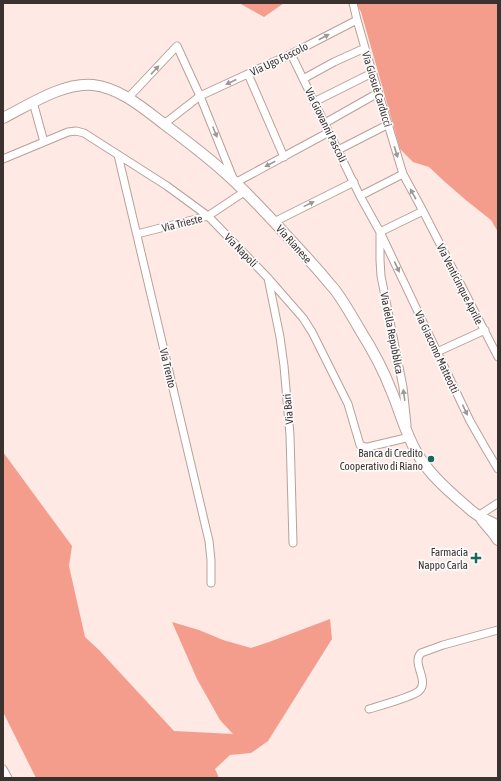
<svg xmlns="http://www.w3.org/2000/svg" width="501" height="781" viewBox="0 0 501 781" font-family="'Asap Condensed',sans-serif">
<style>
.forest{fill:#f59d8c}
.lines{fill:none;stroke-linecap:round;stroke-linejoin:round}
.street-casing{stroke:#b9a09b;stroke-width:9}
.secondary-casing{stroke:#b9a09b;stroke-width:12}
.street{stroke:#fff;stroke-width:7}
.secondary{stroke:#fff;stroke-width:10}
.oneway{fill:#9d9897}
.poi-dot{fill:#1c655b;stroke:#fbfbfb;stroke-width:1.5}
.labels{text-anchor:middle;stroke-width:3.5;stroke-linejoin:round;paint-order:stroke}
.street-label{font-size:11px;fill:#3b312f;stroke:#fbfbfb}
.poi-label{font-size:11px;fill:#3b312f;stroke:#fbfbfb;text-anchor:end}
</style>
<rect width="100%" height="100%" fill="#fee9e4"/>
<path class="forest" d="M239,3H284L264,17Z
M356,3H498V232L491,220L467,201L445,182L429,167L413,162L400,149L361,12Z
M3,452L72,546L69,566L85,637L99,650L174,731L233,734L220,720L197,679L172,622L199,630L223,640L251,648L269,642L330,619L332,639L268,741L251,753L230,755L215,769L219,778H36L3,712Z"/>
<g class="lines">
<defs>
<path id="street" d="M353,3L357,20L365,48L403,174
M291,54L360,196L380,232L470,421L486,449L498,469
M248,74L284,157
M303,79L334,62L365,48
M128,98L177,46L200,96L235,183L329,132
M33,102L44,142
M314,102L372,73
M325,123L378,93
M164,124L200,96L291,54L357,20
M338,150L387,125
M118,155L209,541L211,560V583
M3,159L68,132L76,131L84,133L167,186L208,216L268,278L303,318L312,332L348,404L360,445L365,447H368L410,437
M360,196L403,174L423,211L380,232
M423,211L498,357
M274,222L354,182
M137,234L208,216L244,192
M380,234V260L381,276L403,387L407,425
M268,278L280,337L284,366L290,435L293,543
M437,352L485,330
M478,516L498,503
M369,709C379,706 412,697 419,691C430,681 411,663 421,653L443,645L498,630
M3,769L8,778"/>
<path id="secondary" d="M3,118C29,105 63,82 93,85C120,88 143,108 164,124C184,139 204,154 223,171C246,191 267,214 288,237C304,254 320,272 335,290C344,302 352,316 360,330C372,349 383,369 391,390C400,411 405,433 417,453C428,473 447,490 465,505C469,509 474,513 479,516C485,520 492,522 498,526
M482,520L493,533L498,540"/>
</defs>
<use href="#street" class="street-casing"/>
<use href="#secondary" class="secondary-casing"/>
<use href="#street" class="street"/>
<use href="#secondary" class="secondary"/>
</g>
<defs><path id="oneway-solid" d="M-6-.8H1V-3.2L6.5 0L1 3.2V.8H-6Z"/></defs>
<g class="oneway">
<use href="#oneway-solid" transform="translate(324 37) rotate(-27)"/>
<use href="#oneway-solid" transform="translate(155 70) rotate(-47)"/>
<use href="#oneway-solid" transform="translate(231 82) rotate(155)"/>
<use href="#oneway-solid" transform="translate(215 132) rotate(68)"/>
<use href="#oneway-solid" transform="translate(396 152) rotate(73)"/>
<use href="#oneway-solid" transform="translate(270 164) rotate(152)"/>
<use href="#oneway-solid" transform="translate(413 194) rotate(-119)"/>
<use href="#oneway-solid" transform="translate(309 204) rotate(-26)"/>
<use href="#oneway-solid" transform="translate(397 267) rotate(65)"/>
<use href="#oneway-solid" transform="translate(404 395) rotate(-98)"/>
<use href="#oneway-solid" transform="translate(465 410) rotate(65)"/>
</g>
<g class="poi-dot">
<circle cx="431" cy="459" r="4"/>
<path d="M474 552h4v4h4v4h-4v4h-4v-4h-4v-4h4z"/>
</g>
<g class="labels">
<g class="street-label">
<text transform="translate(279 59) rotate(-26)" y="4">Via Ugo Foscolo</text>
<text transform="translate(377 89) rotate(73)" y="4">Via Giosuè Carducci</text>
<text transform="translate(326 125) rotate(64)" y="4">Via Giovanni Pascoli</text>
<text transform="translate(182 223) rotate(-14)" y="4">Via Trieste</text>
<text transform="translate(294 244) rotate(48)" y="4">Via Rianese</text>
<text transform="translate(241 250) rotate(46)" y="4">Via Napoli</text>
<text transform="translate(460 284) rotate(63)" y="4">Via Venticinque Aprile</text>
<text transform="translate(392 333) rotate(79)" y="4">Via della Repubblica</text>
<text transform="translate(437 352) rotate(65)" y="4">Via Giacomo Matteotti</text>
<text transform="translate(168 368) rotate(77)" y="4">Via Trento</text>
<text transform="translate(288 409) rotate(-95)" y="4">Via Bari</text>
</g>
<g class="poi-label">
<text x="423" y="457">Banca di Credito<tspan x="423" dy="13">Cooperativo di Riano</tspan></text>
<text x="468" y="556">Farmacia<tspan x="468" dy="13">Nappo Carla</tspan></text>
</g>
</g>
<rect width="501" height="781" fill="none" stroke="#3b312f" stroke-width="8"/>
</svg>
